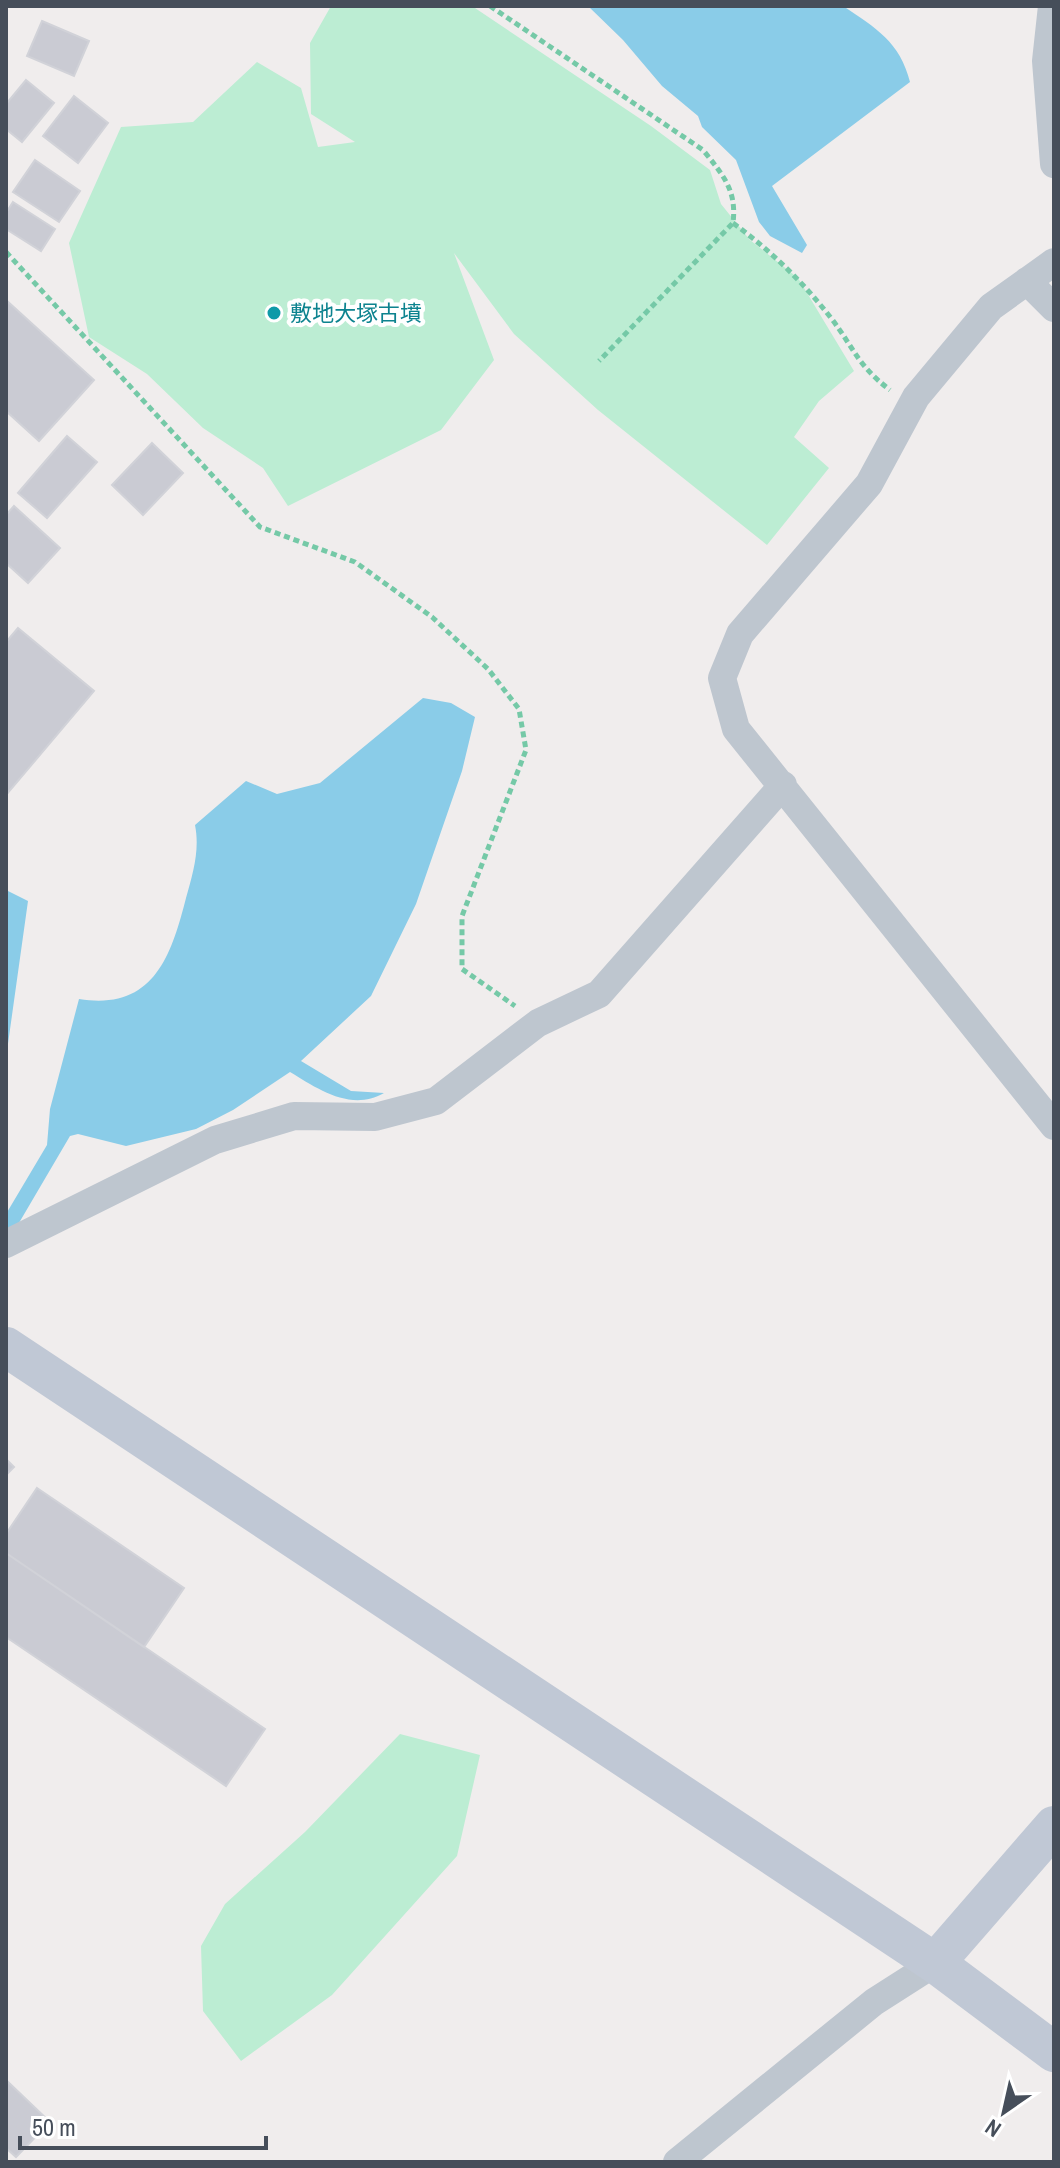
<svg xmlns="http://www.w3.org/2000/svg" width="1060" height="2168" viewBox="0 0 1060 2168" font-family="'Archivo Narrow','Noto Sans JP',sans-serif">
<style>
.green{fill:#bcedd3}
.water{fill:#8acce8}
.building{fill:#cacbd3;stroke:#d1d2d8;stroke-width:2}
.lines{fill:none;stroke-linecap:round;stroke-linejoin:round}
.path{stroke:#75c9a7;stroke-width:5;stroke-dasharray:6 4;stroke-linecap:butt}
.street{stroke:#bec6cf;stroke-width:28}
.secondary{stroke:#c0c8d5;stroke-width:40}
.culture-dot{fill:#0f9aa8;stroke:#fff;stroke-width:3}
.labels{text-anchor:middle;stroke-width:8;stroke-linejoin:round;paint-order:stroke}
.culture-label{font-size:22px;fill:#0d838f;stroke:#fff;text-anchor:start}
</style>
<rect width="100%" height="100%" fill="#f0eded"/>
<path class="green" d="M331,6H472L651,126L710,170L721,204L750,240L798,278L854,371L819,401L794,437L829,468L767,545L598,410L514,334L454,253L494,360L441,430L288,506L263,468L203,428L147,374L89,337L69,243L121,127L193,122L257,62L301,88L318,147L355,142L311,114L310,43Z
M400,1734L480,1755L457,1856L332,1995L241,2061L203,2011L201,1946L225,1904L305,1832Z"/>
<path class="water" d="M588,6H843C876,28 900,42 910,82L772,186L807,245L802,253L770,236L759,222L736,160L702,127L698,116L662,86L623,40Z
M423,698L451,703L475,717L462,771L416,904L371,996L301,1061L351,1091L384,1093C351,1112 318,1089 290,1072L233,1110L196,1129L126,1146L78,1134L70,1136L16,1228L6,1231V1214L47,1145L50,1109L79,999C153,1011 171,957 186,898C193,873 200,850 195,825L246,781L277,794L320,783Z
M6,890L28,901L6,1058Z"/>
<path class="building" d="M42,21L89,41L74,76L27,56Z
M26,80L54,103L22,142L6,129V104Z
M74,96L108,123L78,163L43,136Z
M35,160L80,191L59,222L13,192Z
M13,202L55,229L41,251L6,229V213Z
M6,300L94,380L39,441L6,411Z
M67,436L97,462L47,518L18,493Z
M152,443L183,473L143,515L112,485Z
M14,506L60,548L28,583L6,563V515Z
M18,628L94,691L6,795V642Z
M6,1459L14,1467L6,1475Z
M37,1488L184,1588L144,1647L6,1553V1534Z
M6,1553L265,1729L226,1786L6,1637Z
M6,2080L50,2122L16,2157L6,2148Z"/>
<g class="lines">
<path class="path" d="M490,6L703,150C723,175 737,190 733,223L599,361
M733,223C771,251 802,281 831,318C854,348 857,365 890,390
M6,252L260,527L355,562L432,617L488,669L519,709L526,750L462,916V969L515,1006"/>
<path class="street" d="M1052,6L1046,61L1054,164
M1054,262L991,307L916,397L869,484L740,634L722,678L736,729L1054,1126
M1027,281L1054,308
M6,1244L215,1140L294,1116L375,1117L436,1101L538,1023L599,994L783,785
M677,2162L874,2002L935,1963"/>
<path class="secondary" d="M6,1347L935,1963L1054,2052
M935,1963L1054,1826"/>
</g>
<circle class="culture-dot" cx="274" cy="313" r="8"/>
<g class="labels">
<g class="culture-label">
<text x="290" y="321">敷地大塚古墳</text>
</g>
</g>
<rect width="1060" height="2168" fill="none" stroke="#464e5a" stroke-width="16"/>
<g transform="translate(1004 2112) rotate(214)" stroke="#ffffff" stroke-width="6" paint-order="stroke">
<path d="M0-6L14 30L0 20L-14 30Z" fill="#464e5a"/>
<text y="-12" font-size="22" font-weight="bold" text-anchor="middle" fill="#464e5a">N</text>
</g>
<path d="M20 2136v12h246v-12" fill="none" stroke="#464e5a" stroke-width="4"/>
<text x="32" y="2136" font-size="24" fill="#464e5a" stroke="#ffffff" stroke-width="6" paint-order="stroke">50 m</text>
</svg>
